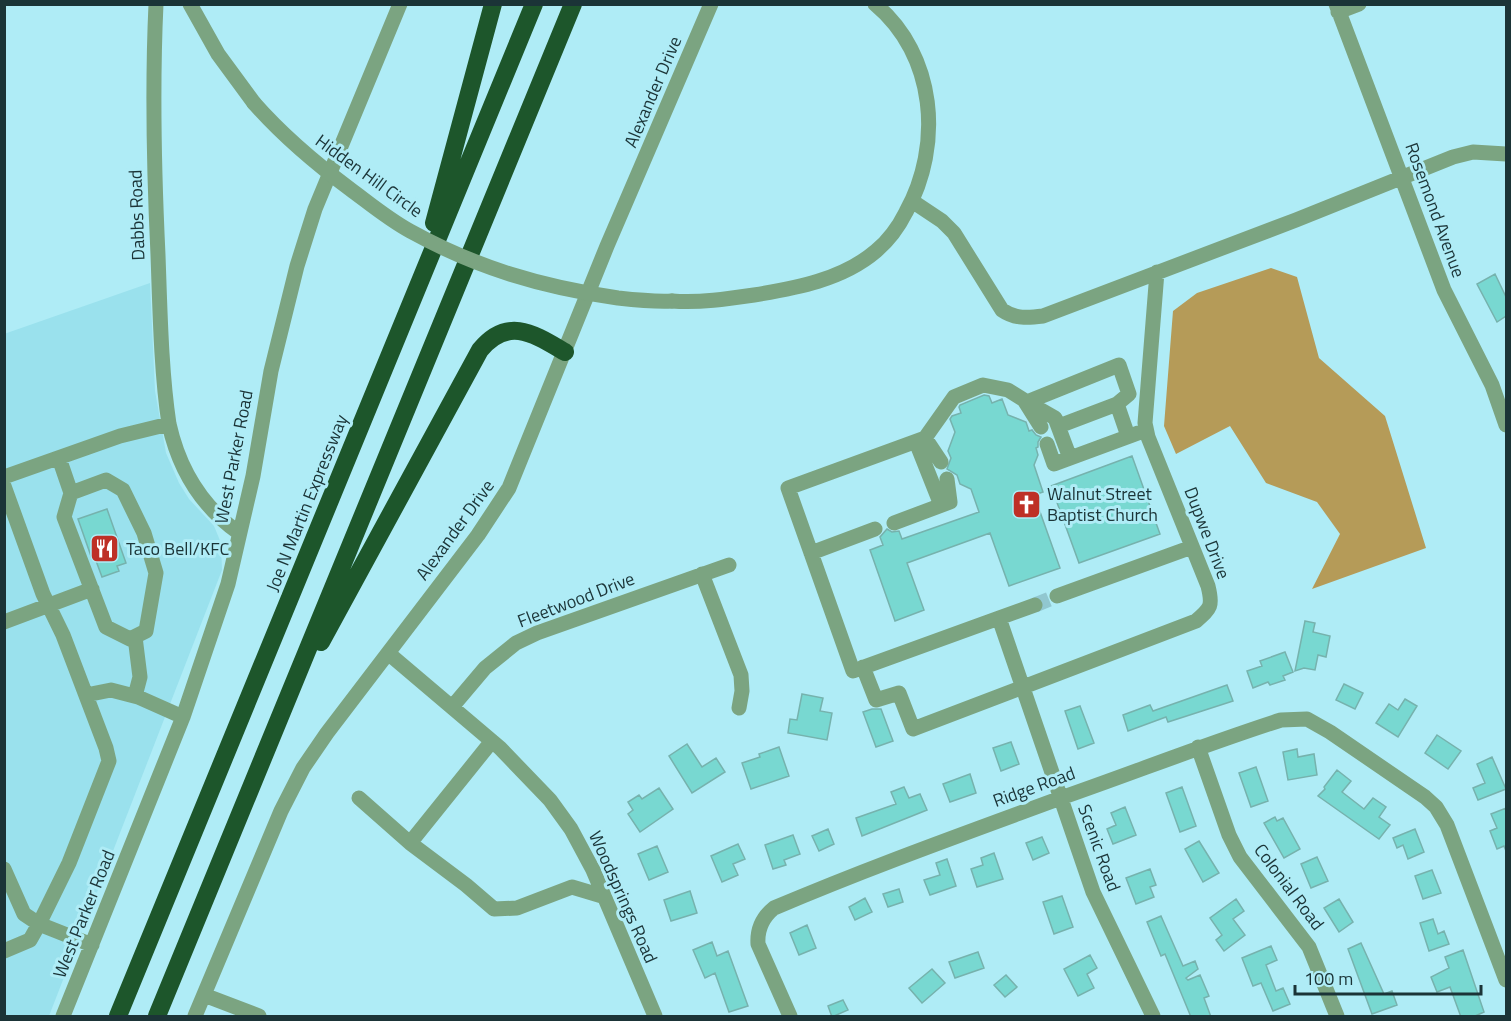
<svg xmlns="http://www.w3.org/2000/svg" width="1511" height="1021" viewBox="0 0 1511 1021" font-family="'Titillium Web',sans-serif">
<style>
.built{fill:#9ae1ed}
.forest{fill:#b59b58}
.building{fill:#78d8d1;stroke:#76b2ad;stroke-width:1.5}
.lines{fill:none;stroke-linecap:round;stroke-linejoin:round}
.minor-tunnel{stroke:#91c7d0;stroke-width:15;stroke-dasharray:15 8;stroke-linecap:butt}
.minor{stroke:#7ba481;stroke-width:15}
.highway{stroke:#1d562b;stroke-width:18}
.minor-bridge{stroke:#7ba481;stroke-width:15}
.labels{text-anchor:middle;stroke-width:6;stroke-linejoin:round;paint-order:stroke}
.street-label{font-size:18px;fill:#1b3437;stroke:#afecf6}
.poi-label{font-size:18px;fill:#1b3437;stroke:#afecf6;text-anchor:start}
</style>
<rect width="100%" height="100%" fill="#afecf6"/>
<path class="built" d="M150,283L155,391L166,453L179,483L189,499L214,526L221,543L222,570L49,1016H5L4,334Z"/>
<path class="forest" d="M1271,268L1297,277L1319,358L1385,416L1426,548L1312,589L1340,534L1317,502L1266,483L1230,426L1176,454L1164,426L1173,311L1197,293Z"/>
<path class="building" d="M1495,274L1506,297V316L1497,322L1477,284Z
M984,395L989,396L992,403L1002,399L1008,415L1026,422L1029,431L1032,430L1036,435L1041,437L1038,442V447L1036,448L1038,455L1034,465L1043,492L1034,495L1060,568L1009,586L990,533L907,563L924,610L895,621L870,550L883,545L880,537L887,529L892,532L899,531L902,539L979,512L971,489L960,484L957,475L947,469L951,458L948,451L955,432L950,419L952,416L961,413L959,407L960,405Z
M1132,456L1160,534L1079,563L1051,486Z
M107,509L126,563L117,566L119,571L102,577L95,558L92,559L78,519Z
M1305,621L1315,623L1313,632L1330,636L1326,657L1318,655L1315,670L1304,668L1295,671Z
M1285,652L1293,672L1283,676L1285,680L1270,685L1268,682L1253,688L1247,671L1262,666L1260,661Z
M1344,684L1363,693L1355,709L1336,700Z
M1227,685L1233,701L1168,722L1166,717L1128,731L1123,715L1150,705L1153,711Z
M802,694L823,698L820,711L832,713L827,740L788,733L790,719L797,720Z
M1405,699L1417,706L1398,737L1376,723L1389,704L1398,710Z
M1080,706L1094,743L1078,749L1065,711Z
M872,709H881L893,741L876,747L863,712Z
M1437,735L1461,751L1448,769L1425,753Z
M1011,742L1019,764L1001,771L993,748Z
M687,744L702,767L716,758L725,772L692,793L669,756Z
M779,747L789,776L751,789L742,763L760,757L759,754Z
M1297,749L1298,757L1314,754L1317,775L1288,780L1283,752Z
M1492,757L1506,789L1478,800L1473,788L1485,783L1477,764Z
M1256,767L1268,801L1251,807L1239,773Z
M1337,770L1351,781L1342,792L1364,809L1373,798L1386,807L1379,817L1390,825L1379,839L1318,796L1325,789L1324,787Z
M970,774L976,793L950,802L943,784Z
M904,787L909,798L920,794L927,810L862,836L856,818L896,804L891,792Z
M1182,787L1196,826L1180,832L1166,793Z
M659,788L673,809L640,832L628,814L633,810L628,802L639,795L642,799Z
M1125,807L1136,835L1113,844L1107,829L1116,825L1111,813Z
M1506,808V851L1504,846L1497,849L1490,831L1497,828L1491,814Z
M1275,817L1277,821L1283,818L1300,849L1284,858L1264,823Z
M828,829L834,844L819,851L812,836Z
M1415,829L1424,852L1408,859L1403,845L1397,848L1393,838Z
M793,835L800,854L784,860L786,865L773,869L765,845Z
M1042,837L1049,853L1033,860L1026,843Z
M1199,841L1219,873L1203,882L1185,849Z
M738,844L745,859L733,864L738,875L722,882L711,856Z
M657,846L668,872L649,880L638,854Z
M994,853L1003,879L977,887L971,869L983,865L981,858Z
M1317,857L1328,881L1311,888L1301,864Z
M947,859L956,886L930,895L924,880L940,875L936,863Z
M1150,869L1156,885L1150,887L1154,897L1136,904L1126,878Z
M1432,870L1441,893L1423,899L1415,876Z
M899,889L903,902L888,907L883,894Z
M690,891L697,913L671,921L664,900Z
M1062,896L1073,927L1054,934L1043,902Z
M865,898L872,912L855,920L849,907Z
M1236,899L1244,911L1233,919L1245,935L1224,951L1216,940L1222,935L1210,918Z
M1339,899L1353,922L1339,932L1324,908Z
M1161,916L1183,966L1195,961L1198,969L1186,978L1188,980L1200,975L1209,996L1204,998L1211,1017H1191L1165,954L1161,956L1147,922Z
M1433,919L1438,934L1444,931L1449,944L1429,951L1420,923Z
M807,925L816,948L799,955L790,933Z
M712,942L717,956L728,951L748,1006L729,1012L715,973L705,978L693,950Z
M1361,943L1384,994L1392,991L1397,1005L1372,1014L1348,949Z
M1271,946L1277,960L1266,965L1276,991L1283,988L1290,1004L1273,1011L1261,983L1253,986L1242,958Z
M1463,950L1484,1012L1473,1017H1461L1450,987L1437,992L1431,977L1449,968L1445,957Z
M978,952L984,968L955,978L949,962Z
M1090,955L1097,968L1087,974L1094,988L1078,996L1064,969Z
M932,969L945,983L922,1003L909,988Z
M1006,975L1017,987L1005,997L994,985Z
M843,1000L848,1010L832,1017L828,1006Z"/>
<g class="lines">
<path class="minor-tunnel" d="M1035,605L1057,596"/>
<path class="minor" d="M156,4C152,88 154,172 158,255C160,309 161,371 169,424C179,469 201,506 239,533
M190,4L218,54L254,103
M1336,4L1444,290L1492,385L1506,425
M1338,12L1359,4
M912,201L942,221L954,233L1002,310C1015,319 1028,318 1043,316L1296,220L1453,157L1473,152L1506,154
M672,301C700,303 727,299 754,295C796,288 842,280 876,251C888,241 899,226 906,212C943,145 936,55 875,4
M1027,402L1119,365L1129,394L1117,404L1128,436
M1027,402L1055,418L1070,458
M1059,426L1117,404
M925,438L941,462
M916,442L941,505
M1047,444L1054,464L1138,433
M59,458L71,493L64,517L106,627L130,639L146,631L156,573L144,533L123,490L106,480L71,493
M4,477L120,436L169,424
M4,486L43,594L63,635L106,748L109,761L69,863L39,924L24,914L4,869
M894,523L950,502L947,479
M811,553L875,529
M702,574L741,675L742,691L739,708
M1057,596L1192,547
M1035,605L999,618L1093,892L1153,1016
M999,618L853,671L788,488L925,438L954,397L983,385L1008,390L1024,400L1041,427
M4,622L92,589
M388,653L500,748L550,800L571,829L593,870L655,1016
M863,667L876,700L899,693L913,729L1196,621C1211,608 1213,606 1208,586L1148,437L1145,423L1157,272
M86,695L111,690L138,697L183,717
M135,696L140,677L135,637
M452,707L485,668L516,643L537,633L729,565
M1198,747L1229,835L1240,857L1309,947L1337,1016
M359,798L410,843L466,885L494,909L517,908L572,887L602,896
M410,843L492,741
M4,951L30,940L39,924L92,945
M204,995L259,1016
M63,1016L183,717L228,584L253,476L271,371L297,266L315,209L400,4
M195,1016L281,811L303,768L327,733L478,535L509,488L607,246L711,4
M790,1016L758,944C757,929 763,917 774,908C868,868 963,834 1058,799C1133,773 1206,744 1281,720L1307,719L1330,732L1425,797L1436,807L1447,825L1506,980"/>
<path class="highway" d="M434,223L493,4
M321,642L480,350C508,316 534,334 565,352
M118,1016L534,4
M157,1016L573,4"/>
<path class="minor-bridge" d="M254,103C283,136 315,163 350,189C369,203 388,219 410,231C477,268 542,287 618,298C636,300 654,302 672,301"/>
</g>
<defs>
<symbol id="church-square" viewBox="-11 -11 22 22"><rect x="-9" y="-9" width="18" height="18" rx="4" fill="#be3026" stroke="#afecf6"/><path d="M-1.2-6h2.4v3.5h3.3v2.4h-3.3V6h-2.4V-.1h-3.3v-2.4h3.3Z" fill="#fff"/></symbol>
<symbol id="restaurant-square" viewBox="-11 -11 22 22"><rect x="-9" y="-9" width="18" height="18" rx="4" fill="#be3026" stroke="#afecf6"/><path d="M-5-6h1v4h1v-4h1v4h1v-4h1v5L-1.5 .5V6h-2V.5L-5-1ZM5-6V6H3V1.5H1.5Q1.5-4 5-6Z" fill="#fff"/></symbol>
</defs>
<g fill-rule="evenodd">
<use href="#church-square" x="1010" y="488" width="33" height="33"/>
<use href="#restaurant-square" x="88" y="532" width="33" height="33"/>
</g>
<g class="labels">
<g class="street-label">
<text transform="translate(653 92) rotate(-67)" y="6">Alexander Drive</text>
<text transform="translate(369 176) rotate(36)" y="6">Hidden Hill Circle</text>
<text transform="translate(1435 210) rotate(70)" y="6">Rosemond Avenue</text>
<text transform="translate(137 215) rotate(-92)" y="6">Dabbs Road</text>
<text transform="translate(234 457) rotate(-79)" y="6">West Parker Road</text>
<text transform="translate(307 503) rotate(-68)" y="6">Joe N Martin Expressway</text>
<text transform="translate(455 530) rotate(-54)" y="6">Alexander Drive</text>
<text transform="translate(1207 533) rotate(69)" y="6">Dupwe Drive</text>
<text transform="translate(576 600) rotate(-21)" y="6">Fleetwood Drive</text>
<text transform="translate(1034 787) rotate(-20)" y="6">Ridge Road</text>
<text transform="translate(1099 848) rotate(70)" y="6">Scenic Road</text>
<text transform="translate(1289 887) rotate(53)" y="6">Colonial Road</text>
<text transform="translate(623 897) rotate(66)" y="6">Woodsprings Road</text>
<text transform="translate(84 914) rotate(-68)" y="6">West Parker Road</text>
</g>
<g class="poi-label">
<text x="1047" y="500">Walnut Street<tspan x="1047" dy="21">Baptist Church</tspan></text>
<text x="126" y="555">Taco Bell/KFC</text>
</g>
</g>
<rect width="1511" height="1021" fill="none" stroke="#1b3437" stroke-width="12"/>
<path d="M1295 985v9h186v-9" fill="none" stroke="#1b3437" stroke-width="3"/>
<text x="1304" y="985" font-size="18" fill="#1b3437" stroke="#afecf6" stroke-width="4.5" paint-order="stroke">100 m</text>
</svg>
